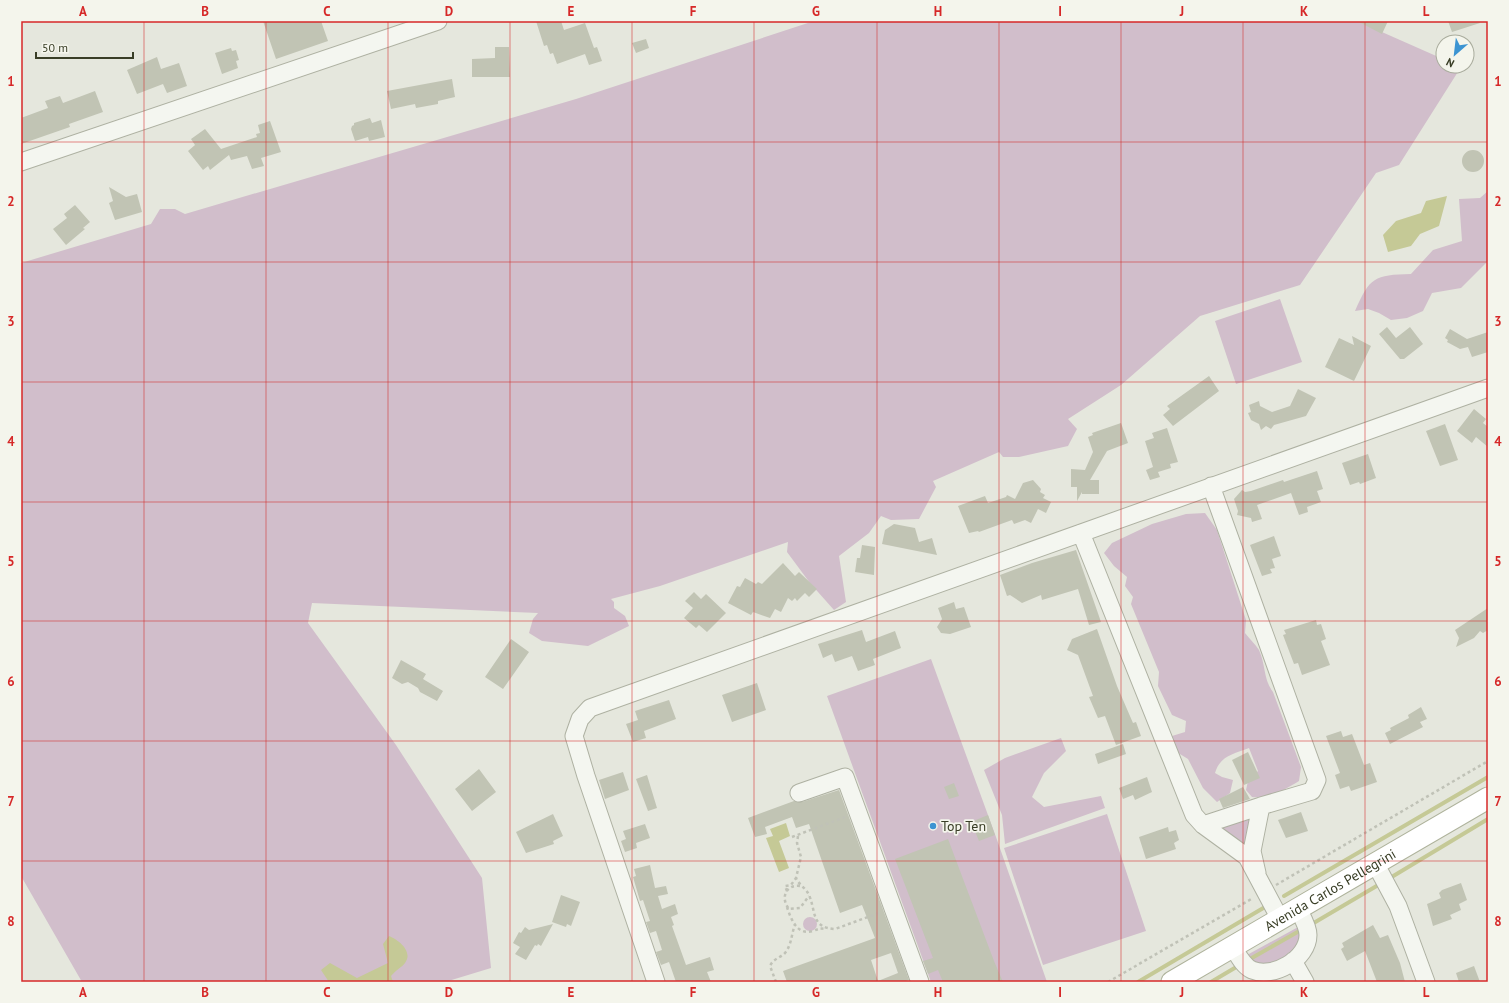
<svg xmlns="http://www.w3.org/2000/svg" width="1509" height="1003" viewBox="0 0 1509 1003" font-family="'PT Sans',sans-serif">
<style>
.green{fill:#d1becb}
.water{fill:#c5c996}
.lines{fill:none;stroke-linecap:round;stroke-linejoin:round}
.stream{stroke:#c5c996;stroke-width:4}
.building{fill:#c1c4b4;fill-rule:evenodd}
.minor-casing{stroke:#aeb1a2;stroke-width:19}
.major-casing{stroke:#afb39c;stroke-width:23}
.path{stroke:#c0c2b7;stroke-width:2.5;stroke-dasharray:3 3;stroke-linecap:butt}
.minor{stroke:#f4f6f0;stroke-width:17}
.major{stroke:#fff;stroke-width:21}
.grid{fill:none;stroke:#d62828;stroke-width:1;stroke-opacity:0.55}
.poi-dot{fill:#3c94d2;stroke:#f4f5ec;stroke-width:1.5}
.labels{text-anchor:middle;stroke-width:3.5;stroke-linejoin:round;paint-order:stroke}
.poi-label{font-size:14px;fill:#393e26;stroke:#f4f5ec;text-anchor:start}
.street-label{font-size:14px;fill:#393e26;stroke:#f4f5ec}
.neatline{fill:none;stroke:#d62828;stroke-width:1.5}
.grid-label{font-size:13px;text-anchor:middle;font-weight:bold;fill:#d62828}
</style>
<rect width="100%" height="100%" fill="#e5e7dd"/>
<path class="green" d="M814,21H1357L1443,59V66L1461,67L1399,165L1376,173L1300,285L1200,316L1121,385L1068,419L1077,429L1068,446L1019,457H1003L999,452L933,481L936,487L919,519L891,520L881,516L869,533L839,556L846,602L834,610L810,583L787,552L788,542L660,586L611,599L614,602V608L625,616L629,626L588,646L542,641L529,633L533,619L538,613L312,603L308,623L396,745L482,878L491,968L445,982H82L21,876V263L151,224L160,209H175L185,214L576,99Z
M1488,191V261L1461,288L1432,293L1423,311L1407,318L1391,320L1379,313L1368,309L1355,311C1370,277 1374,275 1411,274L1433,250L1462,241L1459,199L1480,198Z
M1280,299L1302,362L1236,384L1215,321Z
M1205,513L1217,530L1246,620L1245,633C1249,638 1255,644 1259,650C1266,665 1263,679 1273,692L1301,767L1299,781C1284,790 1270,799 1252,797L1246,790L1248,781L1258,771L1249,748C1233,754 1220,756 1215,773L1222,777L1233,780L1230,793L1217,802L1203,788L1188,759L1175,751L1172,736L1185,732L1186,721L1172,715L1158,686L1159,672L1131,604L1133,597L1125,586L1127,577L1114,566L1104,553L1112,543L1152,524L1186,514Z
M931,659L996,837L1047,982H931L827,696Z
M1061,738L1066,751L1044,773L1032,797L1044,807L1101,796L1105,808L1005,844L1002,815L984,770L1005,758Z
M1107,814L1146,931L1043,965L1004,848Z
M1253,816L1246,852L1217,829Z
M803 924a7 7 0 1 1 14 0a7 7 0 1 1-14 0Z
M1300,926L1303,943L1284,962L1256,967L1247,955Z"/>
<path class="water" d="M1447,196L1439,226L1420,234L1411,246L1388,252L1383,235L1396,221L1421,213L1426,201Z
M786,823L790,836L779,841L789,868L779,872L766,838L773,836L770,829Z
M389,936C397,939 414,951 405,963C402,967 396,970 391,976L393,982H329L321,970L330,963L357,978L388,963L383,944Z"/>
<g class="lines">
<path class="stream" d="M1390,878L1488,819
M1284,896L1488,777
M1312,924L1380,884
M1250,959L1301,930
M1138,982L1265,907
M1211,982L1238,966"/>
</g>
<path class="building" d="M263,21H321L328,41L276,59Z
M536,21H561L564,30L585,23L594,48L597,47L602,61L589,65L585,54L557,64L553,53L550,54L547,45L544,46Z
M1357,21H1388L1382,34Z
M1448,21H1479L1480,23L1452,32Z
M646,39L649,48L636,53L632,43Z
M495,47H509L510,77H472V59L495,58Z
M231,48L232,51L236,50L239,60L236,61L238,68L222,74L215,53Z
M157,57L161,69L179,63L187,86L167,93L163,84L137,94L127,70Z
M452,79L455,97L438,101V104L416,108L415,104L391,109L387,91Z
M95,91L103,112L69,124L70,127L21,144V118L48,108L45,101L60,96L63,103Z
M370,118L372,123L381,120L385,137L369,141L368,137L355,141L351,129L352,126L354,125V123Z
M270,121L281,152L261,158L264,166L252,169L247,156L231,160L229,155L210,170L208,166L203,170L188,151L195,145L191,139L205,129L221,149L257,137L256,134L260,133L258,125Z
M1462 161a11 11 0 1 1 22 0a11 11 0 1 1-22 0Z
M109,187L126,197L137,194L142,212L115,220L109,203L113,201Z
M75,205L90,222L83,228L85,229L66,245L53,229L67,218L64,214Z
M1387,327L1396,338L1410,327L1423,344L1404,359H1400L1379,334Z
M1450,329L1467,339L1488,332V352L1472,357L1468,347L1460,349L1447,342L1448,340L1445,338Z
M1352,336L1371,346L1354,381L1325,367L1339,338L1354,345Z
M1209,376L1219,391L1173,426L1163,415L1170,409L1167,406Z
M1298,389L1316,398L1306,416L1274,425L1271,429L1266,426L1261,430L1259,424L1251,420L1248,413L1251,412L1249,405L1259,401L1260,406L1272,412L1290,406Z
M1474,409L1486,419L1483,423L1488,427V447L1476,437L1472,443L1457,431Z
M1121,423L1128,443L1107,451L1090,480H1099V494H1082V492L1077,501V487H1071V469L1085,470L1093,452L1088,437L1093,435L1092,433Z
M1445,424L1458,460L1440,466L1426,431Z
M1167,428L1178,462L1170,464L1171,468L1158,472L1160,477L1150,480L1146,470L1153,467L1145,441L1154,438L1152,433Z
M1368,454L1376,478L1360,484L1359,482L1350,485L1342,463Z
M1317,471L1323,489L1317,491L1321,502L1307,507L1308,512L1299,515L1291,493L1257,505L1262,519L1252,522L1251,518L1237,515L1238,511L1234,499L1242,490L1245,492L1251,491L1283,480L1284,482Z
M1033,480L1041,489L1040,492L1045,495L1043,498L1051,502L1046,513L1038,509L1031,523L1025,520L1014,524L1012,520L979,532L978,531L969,533L958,506L985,496L988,503L1006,497L1007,495L1015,499L1023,483Z
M894,524L915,528L919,542L932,538L937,555L882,544L885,530Z
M1274,536L1281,556L1272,559L1275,568L1270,569L1272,573L1262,576L1250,545Z
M862,545L875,547L874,575L855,572L857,558H860Z
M1076,550L1101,622L1089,625L1078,589L1042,600L1041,595L1022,603L1010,595L1007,596L1000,575L1032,563Z
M783,563L795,576L799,572L817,589L809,597L805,593L797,601L795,598L792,601L788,598L781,612L775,609L770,618L753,612L751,615L728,603L737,586L740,587L745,578L756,584L758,582L762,584Z
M694,592L701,599L706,594L726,613L707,632L699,625L696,628L684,618L693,608L685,601Z
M954,602L956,609L964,607L971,627L950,634L941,633L937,627L942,619L938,608Z
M1488,608V630L1483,633L1480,631L1474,638L1456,647L1459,638L1455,630Z
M1316,620L1317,625L1321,624L1326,639L1321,641L1330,665L1302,675L1298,663L1294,664L1283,635L1286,634L1284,630Z
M1097,629L1117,686L1133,723L1136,722L1141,736L1116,745L1105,716L1098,718L1089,697L1093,696L1078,655L1067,650L1072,639Z
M862,630L866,642L895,631L901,648L873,659L875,665L858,671L852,656L835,662L832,654L823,658L818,644Z
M511,639L529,652L503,689L485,677Z
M401,660L426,674L423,679L443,691L437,701L420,692L418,688L408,682L402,684L392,678Z
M757,683L766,710L732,722L722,695Z
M669,700L676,719L644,731L646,738L633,742L626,724L638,720L635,711Z
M1421,707L1427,719L1420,722L1423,727L1390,744L1385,733L1391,730L1390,728L1409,718L1408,715Z
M1341,731L1343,737L1352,734L1364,765L1370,763L1377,782L1351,791L1349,786L1340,789L1335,775L1340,773L1326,736Z
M1123,744L1126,754L1098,764L1095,754Z
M1248,752L1260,778L1244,785L1232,760Z
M479,769L496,792L472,811L455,789Z
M623,772L629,790L605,799L599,780Z
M647,775L657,808L648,811L636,779Z
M1147,777L1152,792L1135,800L1133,795L1123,799L1119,788Z
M954,783L959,796L949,799L944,787Z
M1243,787L1250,799L1223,808L1219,799Z
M839,790L909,980L903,982H787L783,971L875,938L862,905L840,913L809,824L796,828L792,817L765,827L767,834L755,837L748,818L794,801L802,802ZM891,953L898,973L878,981L871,960Z
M1301,812L1308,831L1286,838L1278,820Z
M553,814L563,836L553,841L554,844L526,853L516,832Z
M988,815L995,835L979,841L971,822Z
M645,824L650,838L636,843L637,848L625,852L621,841L626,839L623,831Z
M1168,827L1169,832L1176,830L1179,840L1174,843L1176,849L1146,859L1139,837Z
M948,839L994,961L1003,982H943L938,970L928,974L923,961L933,958L895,859Z
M650,865L655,888L666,886L668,894L658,896L662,909L675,904L678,914L671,917L674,925L672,926L686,965L710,957L714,970L707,972L711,982H676L669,962L661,965L656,952L662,950L656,931L650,933L646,922L650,921L643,900L640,901L633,877L636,876L634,869Z
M1461,883L1467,900L1459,904L1461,910L1450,915L1452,919L1433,926L1427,904L1441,898L1439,893L1442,890Z
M561,895L580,902L571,926L567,924L566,927L552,922Z
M553,924L541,946L538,944L537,946L535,945L526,960L515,954L520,947L513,943L519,932L521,933L525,927L529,930Z
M1373,925L1380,938L1388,935L1400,963L1405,982H1377L1365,951L1347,961L1341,949L1344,947L1342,943Z
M1474,966L1480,982H1459L1456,973Z"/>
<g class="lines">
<defs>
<path id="minor" d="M21,162L438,21
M1211,486L1317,780L1312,791L1261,806L1252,851L1257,873
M1081,533L1194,815L1203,825L1247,857L1280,919
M799,793L845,777L920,982
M1203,825L1261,806
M1375,863L1398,906L1426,982
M1233,947C1238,955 1243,966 1252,970C1273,979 1308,959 1308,935C1308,926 1302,917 1298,909
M1293,961L1305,982
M656,982L586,776L574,736L580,719L590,708L1488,388"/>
<g id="major">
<path id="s1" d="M1172,982L1488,798"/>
</g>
</defs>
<use href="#minor" class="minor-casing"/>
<use href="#major" class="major-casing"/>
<path class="path" d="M798,836L797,843L801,857L796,878C799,885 806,888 809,895C816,911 811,928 835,929L879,913
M792,837L845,817
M1276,885L1488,761
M800,886C786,884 780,898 789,909L800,908L809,896
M787,891L785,886L791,885L796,878
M787,907C791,919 797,936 813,931C818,929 820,928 826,929
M776,982L770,966C773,959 780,958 785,953C792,944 791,935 795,925
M1108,982L1253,898"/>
<use href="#minor" class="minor"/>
<use href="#major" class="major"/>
</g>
<path class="grid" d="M144,21V982M266,21V982M388,21V982M510,21V982M632,21V982M754,21V982M877,21V982M999,21V982M1121,21V982M1243,21V982M1365,21V982M21,142H1488M21,262H1488M21,382H1488M21,502H1488M21,621H1488M21,741H1488M21,861H1488"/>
<circle class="poi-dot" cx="933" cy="826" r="4"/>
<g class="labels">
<g class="poi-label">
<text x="941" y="831">Top Ten</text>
</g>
<g class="street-label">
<text dy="5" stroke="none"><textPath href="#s1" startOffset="183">Avenida Carlos Pellegrini</textPath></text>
</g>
</g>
<rect width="1509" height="1003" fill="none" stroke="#f4f5ec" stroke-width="44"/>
<g transform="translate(1455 54) rotate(208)"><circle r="19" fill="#f4f5ec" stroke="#a9ac9d"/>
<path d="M0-3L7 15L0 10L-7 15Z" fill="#3c94d2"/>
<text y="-6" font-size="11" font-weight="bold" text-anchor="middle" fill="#393e26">N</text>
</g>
<path d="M36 52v6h97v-6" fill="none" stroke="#393e26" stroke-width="2"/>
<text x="42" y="52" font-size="12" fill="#393e26" stroke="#f4f5ec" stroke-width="3" paint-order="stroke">50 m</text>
<rect x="22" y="22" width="1465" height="959" class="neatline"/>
<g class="grid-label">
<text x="83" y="16">A</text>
<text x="205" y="16">B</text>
<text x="327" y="16">C</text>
<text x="449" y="16">D</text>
<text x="571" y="16">E</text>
<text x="693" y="16">F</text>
<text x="816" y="16">G</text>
<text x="938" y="16">H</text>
<text x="1060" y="16">I</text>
<text x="1182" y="16">J</text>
<text x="1304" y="16">K</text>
<text x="1426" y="16">L</text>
<text x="11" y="86">1</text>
<text x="1498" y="86">1</text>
<text x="11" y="206">2</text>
<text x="1498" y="206">2</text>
<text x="11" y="326">3</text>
<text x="1498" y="326">3</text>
<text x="11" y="446">4</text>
<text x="1498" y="446">4</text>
<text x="11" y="566">5</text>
<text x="1498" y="566">5</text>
<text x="11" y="686">6</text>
<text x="1498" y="686">6</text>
<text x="11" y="806">7</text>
<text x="1498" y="806">7</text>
<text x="11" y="926">8</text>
<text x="1498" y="926">8</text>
<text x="83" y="997">A</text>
<text x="205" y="997">B</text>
<text x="327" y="997">C</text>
<text x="449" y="997">D</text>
<text x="571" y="997">E</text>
<text x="693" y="997">F</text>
<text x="816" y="997">G</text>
<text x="938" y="997">H</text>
<text x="1060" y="997">I</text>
<text x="1182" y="997">J</text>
<text x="1304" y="997">K</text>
<text x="1426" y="997">L</text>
</g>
</svg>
